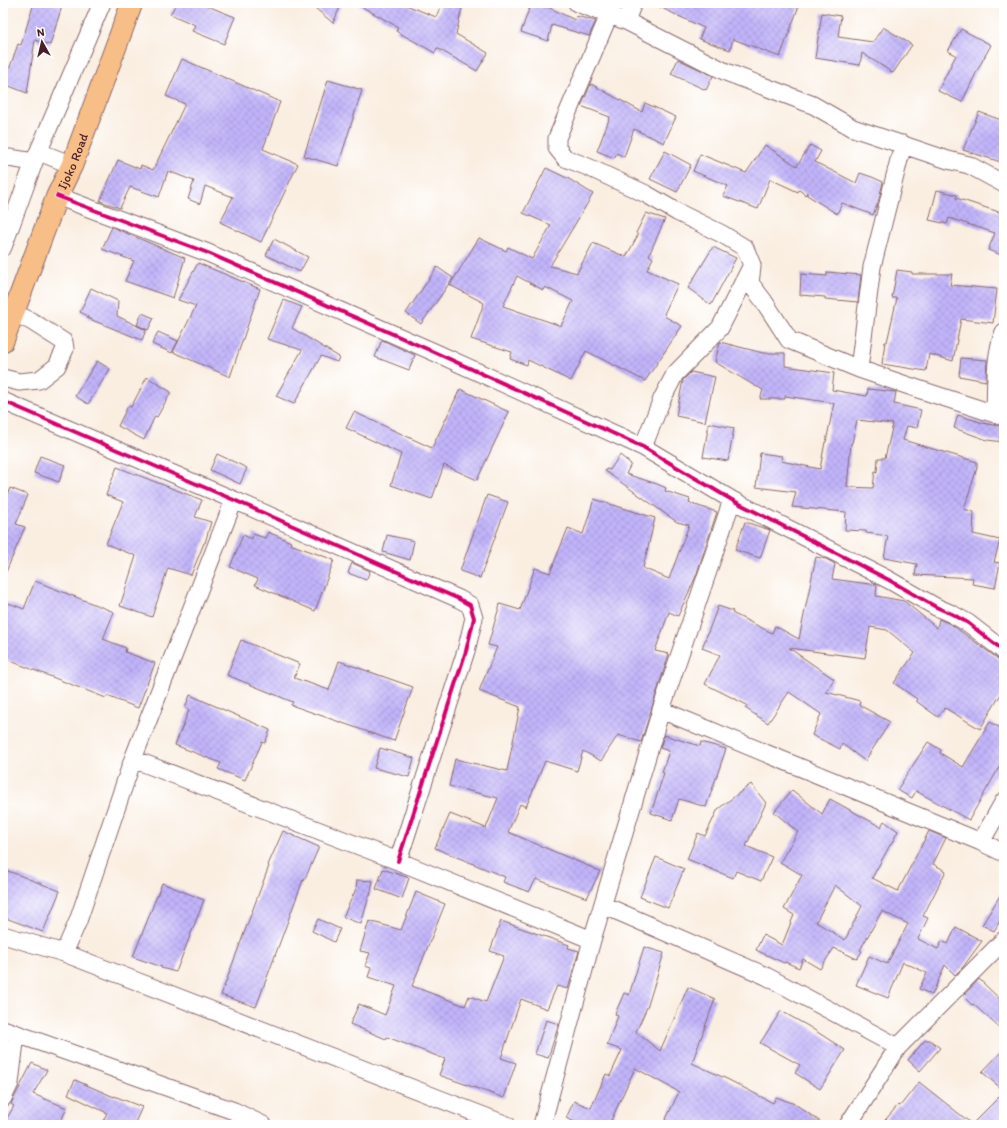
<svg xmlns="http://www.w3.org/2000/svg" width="1007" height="1128" viewBox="0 0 1007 1128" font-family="Itim,sans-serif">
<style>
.building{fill:url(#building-cross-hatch);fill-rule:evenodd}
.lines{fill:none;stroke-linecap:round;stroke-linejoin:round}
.minor-casing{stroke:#88676b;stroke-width:19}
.major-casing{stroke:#88676b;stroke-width:23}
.minor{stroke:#fff;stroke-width:17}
.major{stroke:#f7be87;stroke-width:21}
.cycleway-casing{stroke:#fff;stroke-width:6}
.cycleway{stroke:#d6006c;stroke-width:4}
.labels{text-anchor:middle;stroke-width:3.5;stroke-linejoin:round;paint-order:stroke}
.street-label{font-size:13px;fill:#4a1f2b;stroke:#fff}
</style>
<defs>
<pattern id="building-cross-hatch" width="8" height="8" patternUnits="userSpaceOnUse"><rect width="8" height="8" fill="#c1b4fa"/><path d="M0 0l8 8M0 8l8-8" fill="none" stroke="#a79ad6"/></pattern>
</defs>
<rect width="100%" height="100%" fill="#fff"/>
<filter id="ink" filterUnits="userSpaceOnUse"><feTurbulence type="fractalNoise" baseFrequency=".025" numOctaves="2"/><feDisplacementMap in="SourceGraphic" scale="8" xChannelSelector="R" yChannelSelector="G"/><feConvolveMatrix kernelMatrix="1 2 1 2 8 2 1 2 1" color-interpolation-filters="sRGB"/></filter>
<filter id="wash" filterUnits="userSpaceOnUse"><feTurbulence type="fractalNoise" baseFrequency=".012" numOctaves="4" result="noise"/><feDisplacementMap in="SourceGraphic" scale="16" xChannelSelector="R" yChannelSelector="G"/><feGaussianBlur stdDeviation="0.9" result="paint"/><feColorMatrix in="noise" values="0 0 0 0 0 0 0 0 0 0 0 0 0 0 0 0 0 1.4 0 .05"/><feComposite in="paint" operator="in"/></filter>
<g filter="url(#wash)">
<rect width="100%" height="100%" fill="#faeee1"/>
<g id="blocks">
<path class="building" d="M34,3H53L62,6L50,45L35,40L27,93L4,84L18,44L21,45Z
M177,3H200L235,17L224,44L192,31L195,25L170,14Z
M309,3H342L333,23Z
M355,3H401L436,17L442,3H463L456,34L488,53L477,71L437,48L435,53L396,31L398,27Z
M531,3H539L575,20L576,16L596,21L589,36L552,25L548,41L521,32Z
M651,3H800L780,57L733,39L730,50L699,39L704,28Z
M822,13L841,16L838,37L873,42L883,27L912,45L893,73L862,53L860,65L815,58Z
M961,29L991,45L980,65L962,102L938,91L956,55L948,51Z
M182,59L280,102L263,149L298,164L261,242L220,222L233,197L205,186L200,204L188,199L194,181L168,171L159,197L130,187L120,208L100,201L118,160L140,169L141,165L153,170L185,104L166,96Z
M678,59L713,76L706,90L671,74Z
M328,80L362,90L338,166L304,156Z
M591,84L642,112L645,103L676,117L664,143L634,129L624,157L617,153L614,158L597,151L610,117L581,106Z
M979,112L1004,121V163L963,150L972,128Z
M765,145L797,166L810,145L821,151L815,162L856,183L860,173L872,177L883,182L878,203L873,215L842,203L837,214L807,195V192L806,195L799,190L798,192L770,179L758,209L723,196L728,186L693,171L700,154L746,173Z
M665,151L691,165L677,192L650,179Z
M546,168L569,179L593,194L550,266L577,273L593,243L626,257L638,235L636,233L646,213L665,219L649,255L653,258L647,270L678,284L664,314L665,315L664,316L682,326L645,381L586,351L571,381L528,360L527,365L510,359L512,352L471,339L484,303L450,285L479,238L506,251L508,247L532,259L551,225L523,213ZM517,276L543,290L545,287L573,301L561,326L503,306Z
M937,190L957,195L956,198L1002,213L1004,212V256L988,250L995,233L949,218L947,224L929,220Z
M112,227L185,258L173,298L125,281L134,261L102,249Z
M274,239L308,257L300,272L266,255Z
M713,247L736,258L711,305L688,288Z
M198,263L260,289L230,377L173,352L196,306L178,300Z
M437,267L453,278L421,324L406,313Z
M897,270L912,272V274H952L950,285L997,289L993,323L961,319L953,361L929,354L926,371L882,364L885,342H887L897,298H892Z
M827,272L861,275L858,302L825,299V297L800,295L801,274L827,276Z
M91,288L118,301L117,316L146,330L142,340L87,318L88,316L80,312Z
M284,300L302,307L292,328L339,357L337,362L321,356L294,404L276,396L302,350L267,339Z
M142,313L154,318L148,330L137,325Z
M158,332L178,341L172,353L152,344Z
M382,340L415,355L409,370L375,357Z
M720,342L763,353H785V366L834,373L832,390L867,396L868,389L896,392L894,404L921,410L917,428L907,426L903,440L977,462V468L964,509L974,512L973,534L1000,540L994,562L1000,563L995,588L972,584L973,578L915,575L917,564L884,558L888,536L866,533V531L845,530L846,512L792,507L796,492L756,487L760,453L782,456L781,461L820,469L825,442H826L834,403L785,396V399H760L763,390L758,387L755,386L715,362ZM857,420L893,424L885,458H878L877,472L875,471L873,488L847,487L851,443H852Z
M961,358L987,360L986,381L959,376Z
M97,361L110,369L88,404L75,396Z
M691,372L715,377L705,422L676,416L683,380Z
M147,377L171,392L157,417L155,416L144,440L118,426L128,406L131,407Z
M460,389L509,412L477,480L444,465L432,499L391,485L401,454L346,428L354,412L432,448Z
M958,415L983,423L1004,427V442L987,440L954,428Z
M709,423L734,428L728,461L703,457Z
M217,454L247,468L240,484L210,470Z
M620,455L631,464L626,474L657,484L666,488L665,491L690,499L689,503L717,512L696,576L678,616L669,612L655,651L669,654L641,742L618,735L601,761L583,751L577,771L545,761L526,807L520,804L508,832L600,871L587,898L536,879L529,892L503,882L505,877L435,848L450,814L486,828L498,798L449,786L455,759L507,771L520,707L479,691L497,647L488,645L500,604L520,610L535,568L550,573L568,528L583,534L594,499L655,518L643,568L669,579L689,525L677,522L605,471L606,469L610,470Z
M40,456L65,465L59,482L34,473Z
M117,467L202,500L195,517L211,522L205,543H204L191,575L168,568L152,617L120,606L136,556L106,544L123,502L106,495Z
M10,488L28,495L16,524L25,527L3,579V505Z
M487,495L508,502L480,578L460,571Z
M745,522L770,530L760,558L735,550Z
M268,532L291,542L290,544L334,560L315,611L255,585L258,579L230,567L243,535L252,539L253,534L265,538Z
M387,535L414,541L410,560L383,552Z
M816,557L826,559L835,564L832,579L877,585L876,596L904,601L937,628L939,619L948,623L955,627L998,659L1004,661V689L980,729L945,708L938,717L916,701L917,699L894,683L915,653L887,630L870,627L865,658L789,648L834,679L826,692L860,701L859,705L890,722L865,761L842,744L840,749L812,735L821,714L789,692L768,723L745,708L747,705L705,684L720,655L702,648L718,606L733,611L732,613L772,633L775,626L799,639Z
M352,563L370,571L366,580L348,573Z
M35,581L114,612L103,639L126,648L125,652L155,663L138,708L107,696L106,698L3,658V601L24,609Z
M241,640L300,664L294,678L329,690L339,661L413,687L394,741L291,705L293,702L227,675Z
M190,695L270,730L265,743L262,742L245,780L218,769L221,763L175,745L189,710L185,708Z
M990,722L1004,730V759L969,820L916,791L912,798L897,790L928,742L941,750L940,753L963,767Z
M664,735L700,746L701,742L726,749L706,807L679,799L672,820L651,813L664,773L662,772L669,751L660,748Z
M380,748L414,758L409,777L374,768Z
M751,784L766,803L746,846L772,857L761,881L736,871L733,878L687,859L698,833L705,836L718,809Z
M792,790L822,814L830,799L881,827L884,821L898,831L891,845H890L872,878L898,891L929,831L946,838L933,864L946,871L923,916L928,918L918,939L938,949L942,941L948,944L956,927L982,941L963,967L955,975L945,965L932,995L919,989L927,973L903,962L888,998L856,985L869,956L887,964L908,924L882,911L860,950L862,951L857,959L834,948L820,969L803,959L799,968L785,962L784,963L756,950L763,935L782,945L794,915L784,909L802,875L780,862L798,832L774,812ZM835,885L862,906L845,940L816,922Z
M283,831L319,847L304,881L303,880L256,1007L221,995L269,866L268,865Z
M656,857L684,869L668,908L640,897Z
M3,869L60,891L43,932L3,917Z
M383,869L409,878L402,899L376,889Z
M357,880L373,881L370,896H369L361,924L343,917L356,889Z
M162,883L204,900L176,972L161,968L162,967L133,957Z
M1004,889V914L994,931L982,925Z
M416,892L445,904L412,986L465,1006L469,996L486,1002L504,956L490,951L501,921L569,945L568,948L579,951L568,989L557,986L547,1009L521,999L501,1058L516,1063L504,1098L439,1075L445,1059L387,1037L386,1039L350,1024L359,1004L385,1015L396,986L368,977L371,968L365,966L370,953L360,951L369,921L401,930Z
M318,919L340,929L334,942L312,931Z
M644,947L664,953L648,1005L636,1032L660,1051L688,987L715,999L692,1063L729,1080L773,1103L776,1097L795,1104L825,1125H663L679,1092L635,1068L609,1125H581L566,1118L574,1101L591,1108L606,1074L610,1076L622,1050L607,1045L618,1016L615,1014L624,993L629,995Z
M979,979L1004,1003V1032L973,1004L972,1005L963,996Z
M781,1011L808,1026L845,1050L820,1089L795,1073L800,1065L760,1043Z
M546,1020L559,1024L548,1058L535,1054Z
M925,1040H930L940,1048L920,1071L908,1060Z
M1004,1049V1091L982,1072Z
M32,1063L47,1070L33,1094L67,1108L59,1125H3L14,1106L11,1104Z
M75,1080L114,1097V1096L142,1107L134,1125H101L107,1113L68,1094Z
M919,1082L972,1124L1004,1092V1125H881L898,1105L900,1106Z"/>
</g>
</g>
<g filter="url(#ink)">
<use href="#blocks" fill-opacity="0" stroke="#88676b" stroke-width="1"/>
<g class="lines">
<defs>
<path id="minor" d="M577,3L626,21L726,72L813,105L853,128L948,160L969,165L1004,184
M609,15L557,138V148L565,158L588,167L646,194L677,212L722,234L745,248L752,265L720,328L675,374L662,399L643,447
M626,21L633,3
M39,152L72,165
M3,158H9L34,162
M57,196L208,253L434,352L643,447L732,500L889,580L936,607L952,614L968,623L1004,651
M3,247L34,162L102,3
M752,267L750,283L763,300L789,340L859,369L918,389L1004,417
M859,369L872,267L903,144
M3,378L19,382L39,380L57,366L65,349L64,342L31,321L14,313
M3,401L234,500L459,599L470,605L474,618L466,651L398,861
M995,413C996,388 994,356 1004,332
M661,710L981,842L1004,853
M133,759L398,861L592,940
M981,842L1004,801
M603,905L766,976L898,1047
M3,935L64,953L507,1125
M64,953L78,921L133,759L234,500
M3,1029L234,1111L263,1125
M3,1098L10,1083L16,1034
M542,1125L592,940L661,710L732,500
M848,1125L898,1047L1004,940"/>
<g id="major">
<path id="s1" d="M3,341L57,196L72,165L132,3"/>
</g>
</defs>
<use href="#minor" class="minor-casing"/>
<use href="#major" class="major-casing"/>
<use href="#minor" class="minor"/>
<use href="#major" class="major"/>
<defs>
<path id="cycleway" d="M57,196L208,253L434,352L643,447L732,500L889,580L936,607L952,614L968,623L1004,651
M3,401L234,500L459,599L470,605L474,618L466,651L398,861"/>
</defs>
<use href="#cycleway" class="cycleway-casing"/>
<use href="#cycleway" class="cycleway"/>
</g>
</g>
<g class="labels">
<g class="street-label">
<text dy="5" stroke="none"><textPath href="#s1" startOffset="193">Ijoko Road</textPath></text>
</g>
</g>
<rect width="1007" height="1128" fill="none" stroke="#fff" stroke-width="16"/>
<g transform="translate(42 42) rotate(352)" stroke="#ffffff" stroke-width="3" paint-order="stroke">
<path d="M0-3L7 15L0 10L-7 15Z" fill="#4a1f2b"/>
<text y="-6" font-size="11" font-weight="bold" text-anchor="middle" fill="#4a1f2b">N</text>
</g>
</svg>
